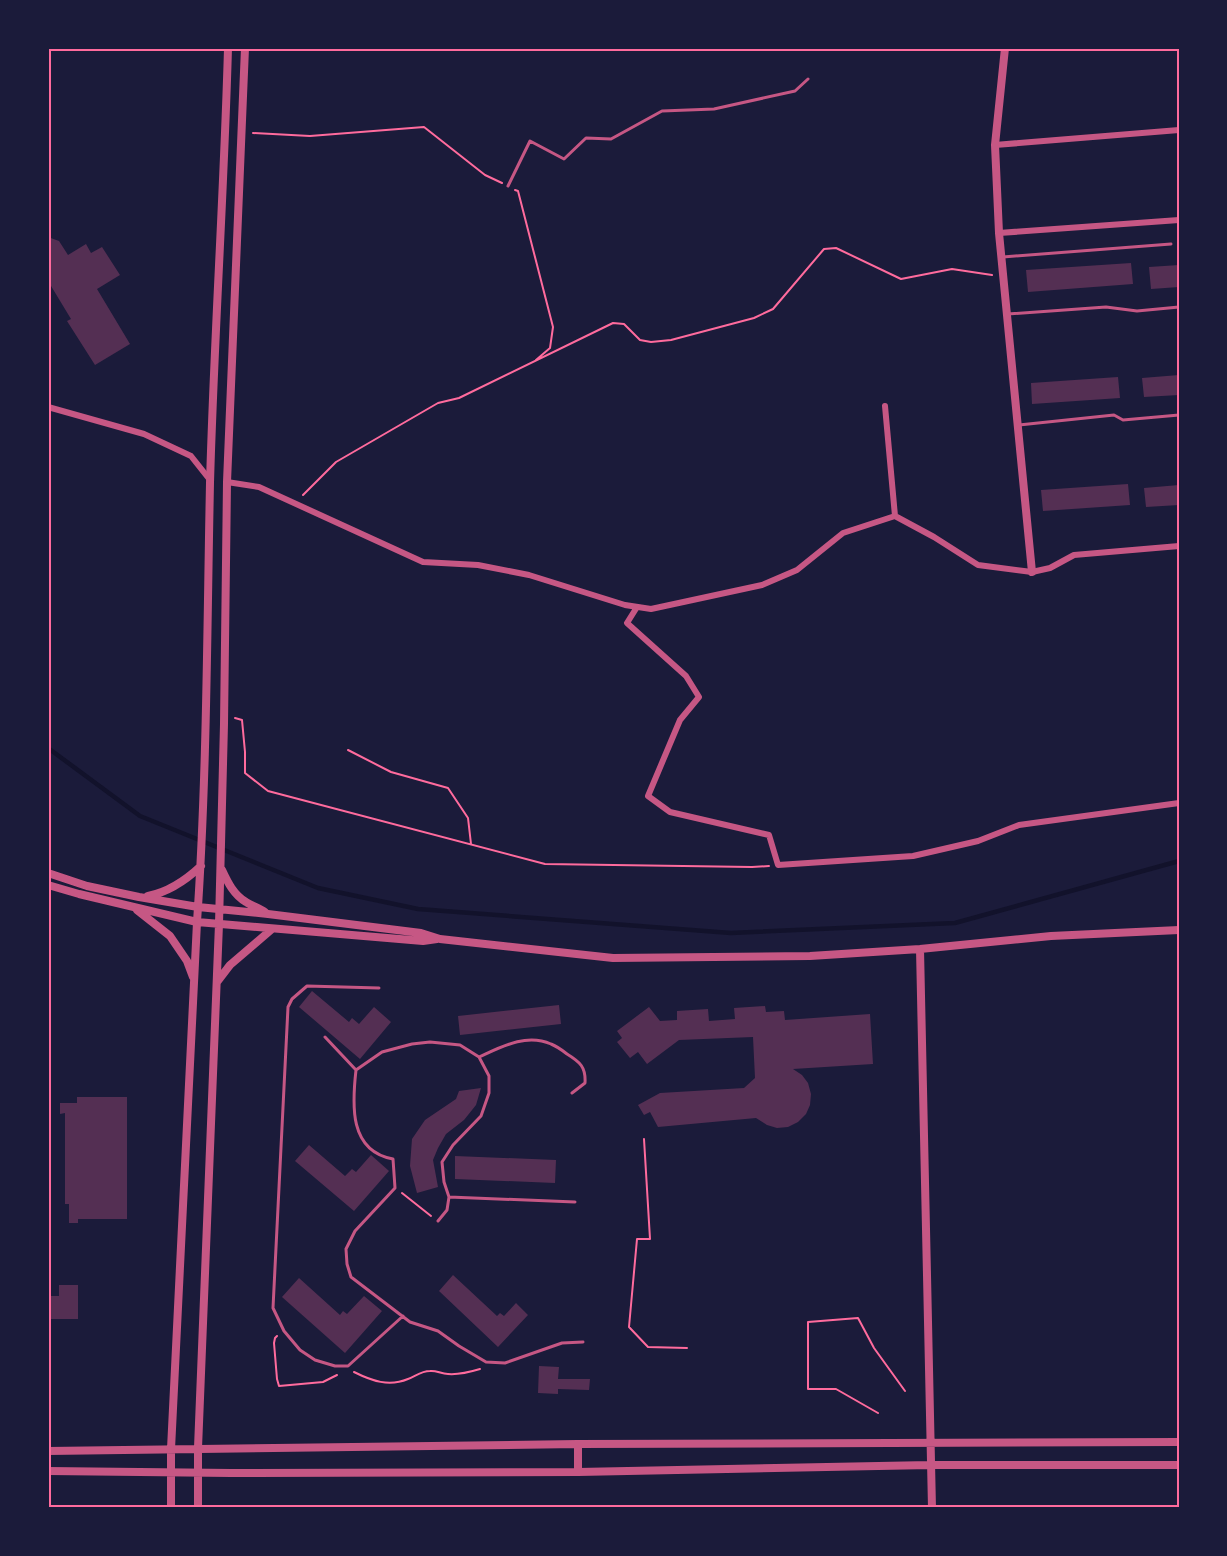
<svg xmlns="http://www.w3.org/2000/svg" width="1227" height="1556" viewBox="0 0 1227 1556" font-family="Overpass,sans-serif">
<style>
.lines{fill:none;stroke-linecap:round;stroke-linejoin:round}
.stream{stroke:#12122b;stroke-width:4.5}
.building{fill:#542f53}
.path{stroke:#ff6b9d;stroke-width:2}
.service{stroke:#c65784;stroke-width:3}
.minor{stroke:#c65784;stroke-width:6}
.tertiary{stroke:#c65784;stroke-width:8}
.neatline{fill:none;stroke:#ff6b9d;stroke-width:2}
</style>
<rect width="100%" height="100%" fill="#1b1b3a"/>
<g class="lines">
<path class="stream" d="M48,748L140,816L318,888L418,909L731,933L955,923L1179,861"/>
</g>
<path class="building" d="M48,237L59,241L68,255L86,244L91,253L102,247L120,275L97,289L130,344L95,365L67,321L71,319L48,281Z
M1131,263L1133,284L1028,292L1026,270Z
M1179,265V287L1151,289L1149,267Z
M1179,375V395L1144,397L1142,378Z
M1118,377L1120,398L1032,404L1031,383Z
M1128,484L1130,505L1043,511L1041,490Z
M1179,485V505L1146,507L1144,488Z
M312,991L349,1022L352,1018L359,1024L374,1007L391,1022L360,1059L299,1007Z
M559,1005L561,1024L460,1035L458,1016Z
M765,1006L766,1012L784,1011L785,1020L870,1014L873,1064L793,1069L802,1075L808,1083L811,1094L810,1105L806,1114L798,1122L788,1127L777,1128L767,1125L756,1118L658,1127L650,1112L644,1115L638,1105L660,1093L744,1088L755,1078L753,1037L679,1040L647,1064L638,1052L630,1058L617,1042L622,1038L617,1031L649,1007L660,1021L677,1020V1011L708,1009L709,1021L735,1019L734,1008Z
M481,1088L476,1105L464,1120L446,1134L438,1148L433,1160L438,1187L417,1193L410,1166L412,1139L425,1120L456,1099L459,1091Z
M77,1097H127V1219H78V1223H69V1204H65V1113L60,1114V1103H77Z
M309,1145L345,1176L352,1169L356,1172L371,1155L389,1171L354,1211L295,1161Z
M455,1156L556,1160L555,1183L455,1179Z
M453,1275L497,1316L500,1313L504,1316L516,1303L528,1315L498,1347L439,1291Z
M299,1278L340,1315L343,1311L347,1314L364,1296L382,1311L345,1353L282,1297Z
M59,1285H78V1319H48V1296H59Z
M539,1366L559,1367L558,1379H590L589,1390L558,1389V1394L538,1393Z"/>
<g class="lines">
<path class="path" d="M253,133L310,136L424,127L485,175L502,183
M515,190L518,191L553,327L550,348L536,360
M303,495L336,462L438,403L459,398L613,323L624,324L640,340L651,342L671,340L754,318L773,309L824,249L836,248L901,279L952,269L992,275
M235,718L242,720L245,752V773L268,791L545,864L752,867L769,866
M348,750L391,772L448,788L468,818L471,844
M644,1139L650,1239H637L629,1327L648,1347L687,1348
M402,1193L431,1216
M277,1336L275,1338L274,1343L277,1379L279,1386L323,1382L337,1375
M354,1372C372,1381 389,1387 408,1379C416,1376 421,1371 430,1371C436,1370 441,1374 448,1374C459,1375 470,1372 480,1369
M878,1413L836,1389H808V1322L858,1318L874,1348L905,1391"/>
<path class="service" d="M508,186L530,141L564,159L586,138L611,139L662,111L714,109L795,91L808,79
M1003,257L1171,244
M1008,314L1106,307L1137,311L1179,307
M1019,425L1114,415L1123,420L1179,415
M379,988L307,986L292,999L288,1007L273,1308L284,1331L300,1350L315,1360L335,1366H348L403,1316
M325,1037L356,1070C352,1105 349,1151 393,1159L395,1188L355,1231L346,1249L347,1264L351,1277L410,1322L438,1331L459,1346L486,1362L505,1363L562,1343L583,1342
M479,1057C501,1047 526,1033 551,1044C556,1046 562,1050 567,1054C580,1062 586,1067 585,1083L572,1093
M356,1070L382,1052L412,1044L430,1042L460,1045L479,1057L489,1076V1093L481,1116L453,1145L442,1162L444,1182L449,1197L447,1210L438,1221
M449,1197L575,1202"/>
<path class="minor" d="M995,145L1179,130
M999,233L1179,220
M885,406L895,516
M48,407L144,434L191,456L210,480
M227,482L259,487L423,562L478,565L529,575L625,605L651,609L762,585L797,570L843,533L895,516L934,537L978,565L1032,572L1050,568L1074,555L1179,546
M637,607L627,623L686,676L699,697L680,720L648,796L670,812L769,835L778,865L913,856L978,841L1019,825L1179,803"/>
<path class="tertiary" d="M1005,48L995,145L999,233L1032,572
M222,870C228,883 234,895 246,902C252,906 259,908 265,912
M48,873L87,886L139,897L198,907L268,914L421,933L440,939L613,958L810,956L920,949L1051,936L1179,930
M48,885L79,894L197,922L423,941L437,939
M148,896C169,892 185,881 201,866
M137,910L170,936L187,961L193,977
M920,949L932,1508
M217,982L230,965L272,929
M48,1451L578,1444L1179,1442
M48,1471L231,1473L578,1472L930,1465H1179
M578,1472V1444
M171,1508V1449L197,922C207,776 207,629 210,483C214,338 224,193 228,48
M198,1508V1448L219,924L224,724L227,482L245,48"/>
</g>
<rect width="1227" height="1556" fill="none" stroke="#1b1b3a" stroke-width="99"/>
<rect x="50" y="50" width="1128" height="1456" class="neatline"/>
</svg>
